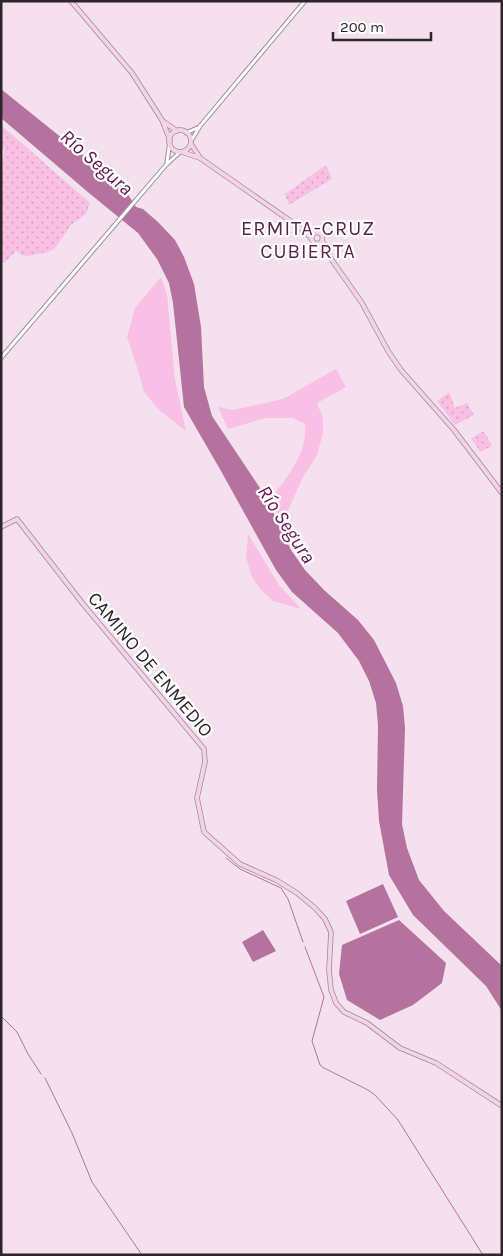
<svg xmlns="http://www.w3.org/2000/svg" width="503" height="1256" viewBox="0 0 503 1256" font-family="Karla,sans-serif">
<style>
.grass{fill:#fabfe4}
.park{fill:url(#park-dots)}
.water{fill:#b5729e}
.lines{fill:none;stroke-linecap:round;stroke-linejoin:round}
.stream{stroke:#b5729e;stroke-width:1}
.tertiary-casing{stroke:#9c8b95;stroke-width:5}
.secondary-casing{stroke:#9c8b95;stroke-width:5.5}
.tertiary{stroke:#fff;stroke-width:3}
.secondary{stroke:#f4d2ea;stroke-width:4}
.labels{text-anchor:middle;stroke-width:4.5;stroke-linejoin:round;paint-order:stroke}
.street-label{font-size:19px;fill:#2c2529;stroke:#fff}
.water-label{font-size:20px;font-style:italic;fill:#62114e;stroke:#fff}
.neighbourhood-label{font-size:20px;letter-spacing:1px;fill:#5c224b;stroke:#fff}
</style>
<defs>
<pattern id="park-dots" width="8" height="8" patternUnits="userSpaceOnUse" patternTransform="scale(1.25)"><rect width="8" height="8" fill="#fabfe4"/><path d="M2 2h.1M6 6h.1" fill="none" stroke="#d6a4c4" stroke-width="1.8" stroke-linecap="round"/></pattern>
</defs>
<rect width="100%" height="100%" fill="#f4e1ed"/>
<path class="grass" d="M161,277L167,295L175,380L186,431L159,410L144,392L137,367L127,337L135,308Z
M336,369L346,387L317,403L323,418V433L317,455L302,479L286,515L276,512L272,497C288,476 308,452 305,424L293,418H265L228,429L218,407L233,410L283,399Z
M248,534L279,585L301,609L273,601L260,589L252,577L246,557Z"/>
<path class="park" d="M1,125L90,203L86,214L72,224L55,248L48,252L28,256L22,255L16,251L4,263L1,260V177L4,151L1,145Z
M326,165L332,179L289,205L285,194Z
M449,392L455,408L467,403L474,415L455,425L437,401Z
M484,431L492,446L480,452L471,438Z"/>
<path class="water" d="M1,89L124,188L136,207L143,209L158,222L175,240L184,257L194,284L201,327L204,387L212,416L266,497L291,550L305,570L324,590L358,620L374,640L396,683L403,706L405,728L402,824L407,848L419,880L444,911L502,966V1011L486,986L413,915L389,875L379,821L377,790L378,725L376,703L369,681L359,661L338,633L292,592L276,570L221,471L184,407L173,303L169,283L157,259L138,233L89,193L1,118Z
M383,884L398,917L360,934L346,901Z
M399,920L446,963L442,983L413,1005L380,1020L347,1000L339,974L342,945Z
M263,930L276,951L253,962L242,942Z"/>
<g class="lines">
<path class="stream" d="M226,858L240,869L281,888L288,899L303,942
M305,947L324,997L312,1041L320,1065L324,1068L368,1090L375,1095L398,1120L483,1255
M1,1016L17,1032L28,1054L41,1074
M45,1078L72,1133L92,1182L142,1255"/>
<defs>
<path id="tertiary" d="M186,133L197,128
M191,141L200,126L305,1
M167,162L170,141
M1,358L166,165L180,152"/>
<path id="secondary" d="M71,1L132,73L162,120L170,140
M164,122L177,131
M169 141a11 11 0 1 1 22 0a11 11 0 1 1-22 0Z
M191,144L199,156
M182,152L200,158L302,229L312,239
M311.5 238a5.5 5.5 0 1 1 11 0a5.5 5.5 0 1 1-11 0Z
M322,240L327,253L362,303L388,351L401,370L454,430L502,493
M1,527L17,519L83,604L204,749L205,762L197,798L204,832L240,864L276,880L297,893L315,908L325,919L331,932L329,970L331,990L336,1003L344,1012L367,1023L400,1048L436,1063L502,1106"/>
</defs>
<use href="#tertiary" class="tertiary-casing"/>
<use href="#secondary" class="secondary-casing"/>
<use href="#tertiary" class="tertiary"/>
<use href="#secondary" class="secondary"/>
</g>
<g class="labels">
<g class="street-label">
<text transform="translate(151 664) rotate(50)" y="7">CAMINO DE ENMEDIO</text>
</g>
<g class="water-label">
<text transform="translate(97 162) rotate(41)" y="7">Río Segura</text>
<text transform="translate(287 524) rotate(57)" y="7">Río Segura</text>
</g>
<g class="neighbourhood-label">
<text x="308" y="235">ERMITA-CRUZ<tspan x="308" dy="23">CUBIERTA</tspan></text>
</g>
</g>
<rect width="503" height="1256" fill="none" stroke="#2c2529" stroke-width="5"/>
<path d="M333 32v8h98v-8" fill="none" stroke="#2c2529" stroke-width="2.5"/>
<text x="340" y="32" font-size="15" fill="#2c2529" stroke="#ffffff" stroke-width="4" paint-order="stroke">200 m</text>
</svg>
